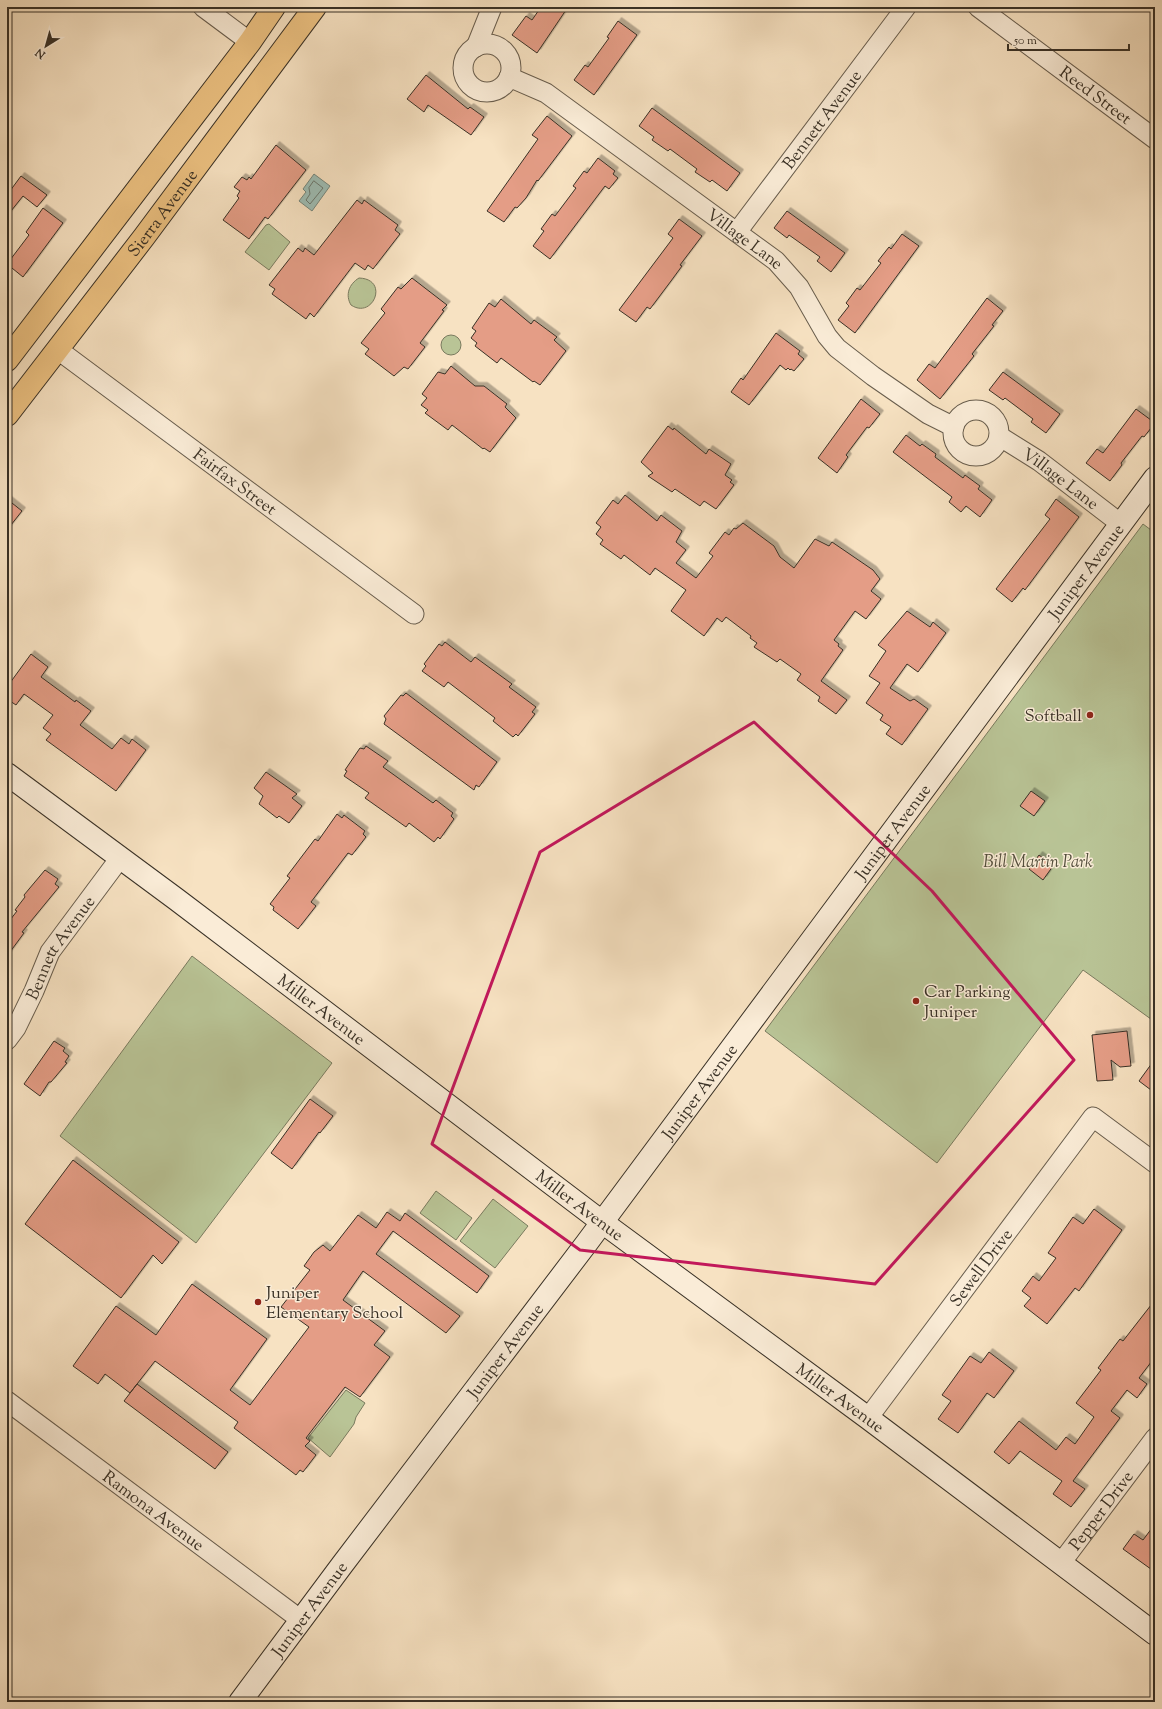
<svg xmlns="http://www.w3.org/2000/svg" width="1162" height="1709" viewBox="0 0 1162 1709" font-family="'Sorts Mill Goudy',serif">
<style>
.green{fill:#b9c496;stroke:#797a5e}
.water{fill:#9dbdb4;stroke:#75857b}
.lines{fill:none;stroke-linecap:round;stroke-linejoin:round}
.shore{stroke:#6b776d;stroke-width:1}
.building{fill:#e49d86;stroke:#393126;filter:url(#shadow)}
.street-casing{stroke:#685d4d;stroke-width:21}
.secondary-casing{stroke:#393126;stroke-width:24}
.primary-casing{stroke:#393126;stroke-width:24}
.street{stroke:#faecd7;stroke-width:19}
.secondary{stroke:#faecd7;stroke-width:22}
.primary{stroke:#ecc181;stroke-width:22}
.marked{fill:none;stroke:#c2185b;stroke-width:3;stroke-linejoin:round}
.poi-dot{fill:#8f2418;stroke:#faecd7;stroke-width:1.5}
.labels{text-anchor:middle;stroke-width:3;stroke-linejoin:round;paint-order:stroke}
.street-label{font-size:17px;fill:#393126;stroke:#faecd7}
.poi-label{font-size:17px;fill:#393126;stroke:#faecd7;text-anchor:start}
.park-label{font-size:17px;font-style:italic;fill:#534e3c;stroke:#faecd7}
</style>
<defs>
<filter id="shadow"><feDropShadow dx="3.5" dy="-3.5" stdDeviation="0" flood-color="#0004"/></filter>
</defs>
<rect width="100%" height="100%" fill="#f7e2c2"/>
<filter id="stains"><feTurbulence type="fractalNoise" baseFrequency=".005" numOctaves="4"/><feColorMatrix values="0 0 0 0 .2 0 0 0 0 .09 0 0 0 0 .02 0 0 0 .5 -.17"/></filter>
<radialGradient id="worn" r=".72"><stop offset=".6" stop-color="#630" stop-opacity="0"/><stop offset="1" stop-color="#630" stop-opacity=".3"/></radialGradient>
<path class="green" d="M269,224L290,242L269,270L245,252L266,225Z
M359,278C390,279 373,320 351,305C345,295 349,284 359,278Z
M441 345a10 10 0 1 1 20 0a10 10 0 1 1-20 0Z
M1143,524L1155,533V1022L1083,970L937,1163L765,1031Z
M192,956L332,1063L196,1243L60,1136Z
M436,1191L472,1218L456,1240L420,1213Z
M493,1199L528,1226L495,1268L460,1241Z
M346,1390L365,1403L356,1417L354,1424L330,1457L308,1438Z"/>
<path class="water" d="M314,174L330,186L312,211L299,201L306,192L303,189Z"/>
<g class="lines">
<path class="shore" d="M314,181L323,188L310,204L306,200L310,194L309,188Z"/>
</g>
<path class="building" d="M541,7H568L537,53L512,35L526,16L532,20Z
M618,21L637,35L594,95L574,80L585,65L588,67L609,38L607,37Z
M426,75L468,109L470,107L484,117L471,135L428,105L424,112L407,99Z
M652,108L740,173L727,191L712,180L710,182L695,172L697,169L670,149L668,151L652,140L654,137L639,126Z
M547,116L572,136L538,181L537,180L526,198L517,208L515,207L504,222L487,211L538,139L532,135Z
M276,145L306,170L268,219L265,217L249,239L223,220L239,198L237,196L240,191L234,187L242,177L247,180L249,177L251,179Z
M598,158L615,171L613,174L618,178L609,189L605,186L550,259L533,246L544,231L541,229L552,214L555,216L576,188L573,186L584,171L587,173Z
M21,176L47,195L37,207L23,196L7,216V195Z
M357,200L362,204L364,200L398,225L395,230L400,234L373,269L368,265L365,270L355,263L314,317L310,313L306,319L272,294L275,289L269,285L298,248L303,252L305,248L314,255Z
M43,208L63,223L23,277L7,264L29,235L26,232Z
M787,211L845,253L831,272L817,261L820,257L789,235L787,238L774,228Z
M679,219L702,236L680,265L682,266L671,281L650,309L647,307L636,322L619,310L673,238L668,234Z
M902,234L919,246L855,333L838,320L849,306L846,303L857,288L860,290L881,263L878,261L889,247L891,249Z
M412,278L447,305L442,310L444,311L420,343L425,347L408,369L404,367L394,376L365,354L369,349L361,343L385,313L381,309L398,287L401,289Z
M987,298L1003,311L992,325L994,326L972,354L974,356L940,399L917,380L929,364L935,368Z
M501,299L531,324L534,320L557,337L554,340L566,351L540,385L534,381L533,382L501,358L497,363L475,346L477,343L471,338L476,331L472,328L489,303L495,307Z
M776,333L800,351L798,354L804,359L794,371L791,369L790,370L788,368L786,370L780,365L749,405L731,392L741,378L743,380Z
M451,366L475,386H484L507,404L505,407L516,418L490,452L484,448L483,449L452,425L448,430L425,413L428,410L421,405L427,398L422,394L438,372L445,374Z
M1003,372L1060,414L1046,433L1031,422L1033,419L1005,398L1003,400L989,390Z
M861,399L880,414L869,428L867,427L846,455L848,457L837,473L818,458Z
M1136,409L1155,423L1144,437L1142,436L1121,463L1122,465L1110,481L1086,463L1097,449L1103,453Z
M668,426L673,430L674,428L706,454L709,449L731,464L725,475L732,480L730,482L734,485L716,509L704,501L700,506L675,489L672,492L648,476L653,473L641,462Z
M906,435L920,446L922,444L936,454L935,457L963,478L965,475L980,486L978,489L992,500L980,517L966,506L961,512L949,502L952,497L893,452Z
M625,495L657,521L661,515L682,531L676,542L686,550L676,563L696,578L713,556L709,553L725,532L729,535L734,528L736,529L743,523L774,546L780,557L794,568L815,539L829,546L832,542L873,570L880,579L871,591L881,599L866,619L855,611L834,640L839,644L838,646L843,650L821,681L847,700L836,714L818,701L820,697L797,680L801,674L780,659L777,662L754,647L757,643L750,638L751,636L726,617L722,622L717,618L704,636L671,611L686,590L655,568L650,575L624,555L621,559L600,544L603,540L596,534L601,527L596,523L613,500L618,504Z
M7,499L22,511L7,530Z
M1056,499L1079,517L1025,590L1023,588L1012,602L996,589L1050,519L1045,515Z
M907,611L930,627L933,622L946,633L918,672L907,664L890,688L910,701L914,699L928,709L902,745L886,734L891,727L880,720L883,715L866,703L880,683L869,676L886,651L878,645Z
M445,642L471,662L475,657L512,684L509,687L536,707L532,712L535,714L518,736L516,734L513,737L493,721L495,718L448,682L444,687L422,671L426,666L424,664L439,644L442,646Z
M31,654L48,667L41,677L75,702L76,700L91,711L80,725L112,749L121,738L129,744L132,739L146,750L116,791L46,740L51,734L43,728L53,715L24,694L16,705L7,699V687Z
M406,693L497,762L479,787L476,785L474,790L384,724L386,719L384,716L401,695L403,696Z
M366,746L388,761L383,767L433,803L436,800L453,813L451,816L454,819L440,839L438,837L434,842L409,823L406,827L365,798L369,793L344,776L347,771L345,770L360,748L364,749Z
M266,772L297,794L292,798L302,806L289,823L279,816L277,818L259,804L263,796L254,788Z
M1031,791L1045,801L1034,816L1020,806Z
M337,814L342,818L344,815L365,831L363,834L366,837L352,855L348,853L311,902L316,906L298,929L273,910L274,907L270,904L290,878L287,876L315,839L318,841Z
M1039,855L1053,866L1043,880L1029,869Z
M45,870L58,879L55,884L59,887L22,932L24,933L7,956V924L17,911L15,910L25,897L24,895Z
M1127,1031L1131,1066L1120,1067L1111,1060L1113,1080L1097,1081L1092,1035Z
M54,1041L65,1048L63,1051L69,1056L65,1062L67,1063L51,1082H49L40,1096L24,1084Z
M1155,1059V1093L1139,1081Z
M310,1099L333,1116L320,1133L319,1132L292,1169L271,1153Z
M73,1160L179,1242L162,1264L153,1255L121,1298L25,1224Z
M1094,1209L1122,1230L1079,1291L1075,1288L1047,1324L1024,1306L1031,1298L1022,1291L1033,1276L1039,1281L1056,1258L1048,1253L1073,1217L1083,1224Z
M387,1212L400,1221L405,1213L489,1276L477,1293L393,1231L376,1254L460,1316L446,1333L363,1271L343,1300L385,1331L374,1345L390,1357L360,1397L345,1387L306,1438L310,1441L305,1446L316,1455L303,1472L300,1470L296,1475L234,1428L238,1422L155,1361L130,1393L105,1374L98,1384L73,1366L116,1306L156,1335L192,1284L267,1339L230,1390L250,1405L309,1327L281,1307L310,1270L304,1266L314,1252L323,1245L330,1251L358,1215L376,1228Z
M1155,1300V1357L1139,1378L1147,1384L1137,1398L1127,1390L1111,1411L1120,1418L1073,1481L1085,1489L1071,1507L1053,1494L1062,1481L1035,1462L1020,1451L1009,1464L994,1452L1019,1421L1056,1450L1066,1437L1075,1444L1094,1417L1076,1403L1101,1370L1098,1368L1120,1339L1123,1341Z
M989,1352L1014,1371L994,1398L987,1393L958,1433L938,1419L951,1401L942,1395L970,1356L981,1363Z
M137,1384L228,1452L215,1469L124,1401Z
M1155,1524V1572L1123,1549L1134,1534L1143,1540Z"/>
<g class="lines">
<defs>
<g id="street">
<path d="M203,7L250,42"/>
<path id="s1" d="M978,7L1155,139"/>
<circle cx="487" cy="68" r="24"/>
<path d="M476,47L492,7"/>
<path id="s2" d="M509,77L546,93L776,261L799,287L827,336L837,348L873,376L928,414L954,427"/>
<path id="s3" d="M737,232L906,7"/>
<path id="s4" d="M57,349L414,614"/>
<circle cx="976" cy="433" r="23"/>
<path id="s5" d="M999,436L1039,461L1121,524"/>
<path id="s6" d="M7,1040L16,1028L34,991L50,952L120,858"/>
<path id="s7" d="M7,1401L301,1620"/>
<path id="s8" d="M868,1418L1093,1117L1155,1163"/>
<path id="s9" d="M1061,1563L1155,1438"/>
</g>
<g id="secondary">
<path id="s10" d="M7,774L176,899L602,1222L868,1418L1155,1634"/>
<path id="s11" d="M240,1702L342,1565L586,1244L1155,478"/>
</g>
<g id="primary">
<path d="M7,360L250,42L274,7"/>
<path id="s12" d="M7,415L144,237L315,7"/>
</g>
</defs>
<use href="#street" class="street-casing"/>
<use href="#secondary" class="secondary-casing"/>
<use href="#primary" class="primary-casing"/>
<use href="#street" class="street"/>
<use href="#secondary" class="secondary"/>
<use href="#primary" class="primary"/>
</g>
<path class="marked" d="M754,722L932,891L1074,1060L875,1284L580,1250L432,1144L540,852Z"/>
<g class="poi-dot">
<circle cx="1090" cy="715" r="4"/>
<circle cx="916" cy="1001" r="4"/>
<circle cx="258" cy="1302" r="4"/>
</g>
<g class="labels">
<g class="street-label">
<text dy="6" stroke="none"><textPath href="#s1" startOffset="147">Reed Street</textPath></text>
<text dy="6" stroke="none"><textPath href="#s3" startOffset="141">Bennett Avenue</textPath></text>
<text dy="6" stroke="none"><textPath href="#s12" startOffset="255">Sierra Avenue</textPath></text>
<text dy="6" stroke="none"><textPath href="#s2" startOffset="287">Village Lane</textPath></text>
<text dy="6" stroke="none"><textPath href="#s5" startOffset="75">Village Lane</textPath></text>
<text dy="6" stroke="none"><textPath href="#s4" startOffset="222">Fairfax Street</textPath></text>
<text dy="6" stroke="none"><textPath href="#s11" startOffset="1412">Juniper Avenue</textPath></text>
<text dy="6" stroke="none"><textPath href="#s11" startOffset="1088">Juniper Avenue</textPath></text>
<text dy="6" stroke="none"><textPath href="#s6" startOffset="107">Bennett Avenue</textPath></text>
<text dy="6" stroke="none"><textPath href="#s10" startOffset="393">Miller Avenue</textPath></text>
<text dy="6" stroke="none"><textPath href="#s11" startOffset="764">Juniper Avenue</textPath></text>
<text dy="6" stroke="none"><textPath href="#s10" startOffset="717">Miller Avenue</textPath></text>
<text dy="6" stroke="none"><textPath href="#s8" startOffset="188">Sewell Drive</textPath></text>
<text dy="6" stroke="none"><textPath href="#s11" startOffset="440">Juniper Avenue</textPath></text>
<text dy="6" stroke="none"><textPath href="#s10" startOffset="1041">Miller Avenue</textPath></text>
<text dy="6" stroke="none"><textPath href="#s9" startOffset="66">Pepper Drive</textPath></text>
<text dy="6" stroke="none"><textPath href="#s7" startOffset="183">Ramona Avenue</textPath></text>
<text dy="6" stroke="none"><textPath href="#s11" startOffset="116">Juniper Avenue</textPath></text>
</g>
<g class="poi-label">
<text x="1082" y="721" text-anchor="end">Softball</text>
<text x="924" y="997">Car Parking<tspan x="924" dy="20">Juniper</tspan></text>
<text x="266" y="1298">Juniper<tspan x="266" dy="20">Elementary School</tspan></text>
</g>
<g class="park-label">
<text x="1038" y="867">Bill Martin Park</text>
</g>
</g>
<rect width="1162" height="1709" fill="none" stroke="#f7e2c2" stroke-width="24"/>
<rect x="8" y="8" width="1146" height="1693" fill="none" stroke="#393126" stroke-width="2"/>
<rect x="12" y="12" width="1138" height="1685" fill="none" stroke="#393126"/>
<g transform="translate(46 46) rotate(217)" stroke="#faecd7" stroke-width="3" paint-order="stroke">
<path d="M0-3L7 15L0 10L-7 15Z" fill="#393126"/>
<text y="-6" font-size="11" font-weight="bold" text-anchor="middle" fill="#393126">N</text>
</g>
<path d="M1008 44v6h121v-6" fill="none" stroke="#393126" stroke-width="2"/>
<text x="1014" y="44" font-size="12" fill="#393126" stroke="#faecd7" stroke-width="3" paint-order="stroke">50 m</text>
<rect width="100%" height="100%" filter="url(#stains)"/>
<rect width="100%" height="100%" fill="url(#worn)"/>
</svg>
